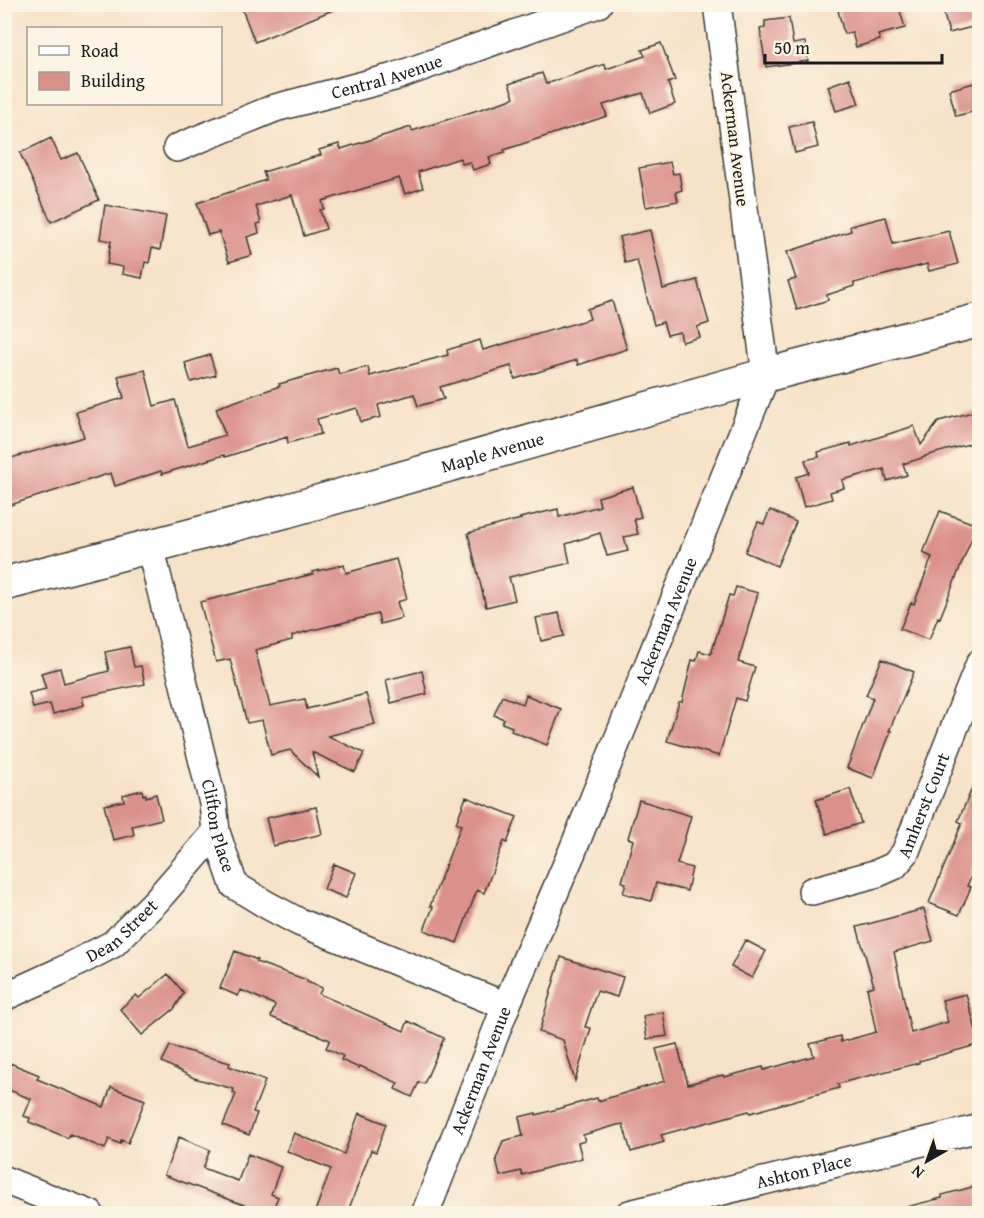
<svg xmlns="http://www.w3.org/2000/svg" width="984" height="1218" viewBox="0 0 984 1218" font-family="'Gentium Book Plus',serif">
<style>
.building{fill:#da908b}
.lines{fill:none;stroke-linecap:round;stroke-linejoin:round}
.minor-casing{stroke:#3d3a36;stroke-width:30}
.major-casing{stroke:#3d3a36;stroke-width:36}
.minor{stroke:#fff;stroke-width:27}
.major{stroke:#fff;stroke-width:33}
.labels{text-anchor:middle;stroke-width:5;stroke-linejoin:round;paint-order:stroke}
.street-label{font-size:18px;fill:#1c1c1c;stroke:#fcf5e5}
</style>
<rect width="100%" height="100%" fill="#fcf5e5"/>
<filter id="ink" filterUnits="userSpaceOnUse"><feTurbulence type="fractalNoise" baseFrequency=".0167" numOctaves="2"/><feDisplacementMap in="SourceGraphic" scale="12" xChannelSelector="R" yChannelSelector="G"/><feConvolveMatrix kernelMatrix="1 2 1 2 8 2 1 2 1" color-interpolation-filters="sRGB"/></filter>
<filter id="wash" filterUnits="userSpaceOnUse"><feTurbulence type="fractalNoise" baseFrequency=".008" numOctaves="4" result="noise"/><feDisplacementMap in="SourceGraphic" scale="24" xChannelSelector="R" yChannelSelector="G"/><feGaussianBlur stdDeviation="1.35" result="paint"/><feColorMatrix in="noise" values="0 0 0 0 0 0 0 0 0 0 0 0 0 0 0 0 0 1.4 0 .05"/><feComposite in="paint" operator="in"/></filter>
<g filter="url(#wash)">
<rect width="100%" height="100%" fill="#f6e2c8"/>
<g id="blocks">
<path class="building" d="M240,4H345V5L255,42Z
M845,4H898L905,28L878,35L880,40L856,47L852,32L844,34L838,10L846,8Z
M941,4H980V25L949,33Z
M789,18L793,44L805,42L808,61L766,67L760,29L765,28V21Z
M661,43L675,80L668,83L675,104L650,113L643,93L603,105L607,116L504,150L505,152L489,157L491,164L473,170L470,162L462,164L460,158L418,172L423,188L405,194L399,178L322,201L324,209L320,210L326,229L304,236L292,195L256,206L261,223L257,224L259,233L247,237L252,255L229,262L219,232L208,235L197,203L266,180L263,172L321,155L319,150L339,144L341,149L411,127L412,131L509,100L514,97L509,84L542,73L546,84L605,64L606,69L645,56L642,50Z
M850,78L859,104L836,111L828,86Z
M974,83L980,102V110L956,116L949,90Z
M812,122L818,147L795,153L789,127Z
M51,138L61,160L78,153L99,200L51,222L20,153Z
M670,162L673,174L679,173L682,190L676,192L678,201L646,207L639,168Z
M105,205L166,216L160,250L152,248L149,263L145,262L142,278L122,274L123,267L107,264L111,241L100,239Z
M886,217L893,244L949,231L958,264L929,271L927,264L854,283V286L827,295L828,300L797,310L788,281L796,279L787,252L851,231L850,226Z
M650,230L663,289L697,280L709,323L697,327L700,337L682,342L680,332L667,335L663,322L654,325L637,260L625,263L619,237Z
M612,301L627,349L578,365L577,360L515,379L511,366L440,387L444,399L418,406L414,394L378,405L381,417L361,422L357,408L317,419L321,434L288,443L287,437L225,457L224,455L162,474L161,471L115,486L111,473L4,507V460L84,437L76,412L124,398L118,376L145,370L154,406L175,400L188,446L225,435L216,408L280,386L279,384L337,368L339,374L368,367L370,376L448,355L447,350L480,340L483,350L590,319L587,309Z
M210,355L216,375L191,382L185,363Z
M980,410V441L925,456V457L903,464L907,475L887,481L884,469L842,480L844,488L830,492L832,499L804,507L796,477L809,473L805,460L819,457L818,452L851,443V446L914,426L921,445L939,421Z
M633,487L641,517L634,519L638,534L624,537L628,551L607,556L600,533L566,544L570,563L509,577L515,600L486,607L468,533L521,519L520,518L558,509L559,517L600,506L598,497Z
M770,510L796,522L777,566L745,552L758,522L764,524Z
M940,511L977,525L940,618L938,617L929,640L900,629L911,603L914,604L932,557L923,553Z
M396,559L407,599L397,602L402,618L380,624L378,614L305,632L292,636V640L255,650L270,706L305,699L307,709L366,694L375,724L328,736L364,753L355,772L312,752L318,777L290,750L271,755L262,720L247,723L230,659L216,662L200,602L313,574L312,572L344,565L346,573Z
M736,587L758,593L738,662L755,667L745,701L736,698L719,756L667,741L679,702H682L692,660L696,661L699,651L711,654L729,595L733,596Z
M559,613L564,636L541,641L536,618Z
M130,647L134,667L141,666L145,684L82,697L84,705L53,714L50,704L33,708L29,693L46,689L41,673L60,668L64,683L109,671L105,652Z
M882,659L914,672L889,731H891L873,778L847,768L873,698L866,695Z
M422,671L427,694L391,703L386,680Z
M526,695L561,709L547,745L511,731L512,727L502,723L504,719L494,715L502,696L523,704Z
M980,770V854L967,886L971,887L959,915L929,903L962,823L958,821Z
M850,789L861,823L827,834L816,800Z
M142,790L143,795L146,794V797L156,794L162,819L132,826L134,835L113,840L104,805L124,801L123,795Z
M466,797L517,817L507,843L504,841L484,893L477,890L457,943L424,930L433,907L430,906L461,825L456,823Z
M639,800L691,816L677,864L692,868L687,891L656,883L651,901L623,893L626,883L622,882L633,840L628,838Z
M316,807L322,834L273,846L266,818Z
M334,864L356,873L346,898L324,889Z
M924,909L933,941L894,952L911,1033L948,1022L942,1000L966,994L980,1044L919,1061V1063L852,1080L838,1084L839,1088L750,1113L749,1111L661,1135L664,1142L631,1152L623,1124L617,1125L583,1135L585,1141L578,1143L582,1158L522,1175L521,1171L500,1176L496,1159L503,1141L523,1136L519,1117L536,1113V1115L597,1098L598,1101L665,1081L656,1049L677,1044L688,1084L723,1075L724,1077L763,1067L764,1070L814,1056L810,1044L840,1036L841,1042L876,1032L867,988L874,986L857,927Z
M745,940L766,951L752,978L731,967Z
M235,951L257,960L256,962L307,980V982L322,988L319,994L404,1031L408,1021L444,1038L424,1084L419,1082L412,1097L395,1089L398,1083L360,1066L359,1068L341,1060L343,1056L326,1048L330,1040L271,1017L275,1005L241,990L238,996L220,988Z
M561,957L623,977L617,997L597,991L585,1027L591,1028L575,1081L563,1040L539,1032Z
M168,974L184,993L174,1009L142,1035L120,1009L136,995L139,998Z
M663,1012L667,1036L647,1039L643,1016Z
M170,1046L230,1063L229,1066L265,1081L253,1112L257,1113L249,1135L223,1125L236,1094L233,1093L234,1089L194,1078L162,1062Z
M10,1063L39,1075L37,1079L104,1107L111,1087L145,1100L128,1143L121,1140L120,1144L109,1139L105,1149L70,1134L68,1138L29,1122L30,1118L24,1116L31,1099L4,1088V1077Z
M359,1113L386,1124L376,1152L371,1150L347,1214H314L331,1169L287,1151L294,1133L344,1154Z
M179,1137L210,1150L203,1168L238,1181L248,1154L281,1167L271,1194L278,1197L271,1214H250L252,1208L164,1175Z
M980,1185V1210L966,1214H907L906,1207L942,1198V1195Z"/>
</g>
</g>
<g filter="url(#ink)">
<use href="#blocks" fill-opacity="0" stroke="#3d3a36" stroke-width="1.5"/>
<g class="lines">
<defs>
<g id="minor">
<path id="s1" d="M177,148L275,108L394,77L598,4"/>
<path id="s2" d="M150,546L213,803L216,832L234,885L267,905L299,922L506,1006"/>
<path id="s3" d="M812,891L878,873L894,866L905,853L980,663"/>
<path id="s4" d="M4,997L61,971L113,944L156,901L216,832"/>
<path d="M4,1180L90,1214"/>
<path id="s5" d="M425,1214L506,1006L572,852L766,375L717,4"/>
<path id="s6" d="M629,1214L980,1128"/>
</g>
<g id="major">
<path id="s7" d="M4,584L286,511L766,375L980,320"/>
</g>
</defs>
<use href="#minor" class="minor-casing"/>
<use href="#major" class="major-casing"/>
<use href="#minor" class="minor"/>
<use href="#major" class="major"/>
</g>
</g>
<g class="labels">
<g class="street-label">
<text dy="6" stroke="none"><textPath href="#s1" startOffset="222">Central Avenue</textPath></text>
<text transform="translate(735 139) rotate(83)" y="6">Ackerman Avenue</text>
<text dy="6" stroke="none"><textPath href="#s7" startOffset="506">Maple Avenue</textPath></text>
<text dy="6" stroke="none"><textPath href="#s5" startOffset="640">Ackerman Avenue</textPath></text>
<text dy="6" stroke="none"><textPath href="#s3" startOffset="154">Amherst Court</textPath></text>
<text dy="6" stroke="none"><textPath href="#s2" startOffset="288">Clifton Place</textPath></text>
<text dy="6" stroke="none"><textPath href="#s4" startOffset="136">Dean Street</textPath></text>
<text dy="6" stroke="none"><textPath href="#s5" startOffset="154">Ackerman Avenue</textPath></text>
<text dy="6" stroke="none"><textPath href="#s6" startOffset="180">Ashton Place</textPath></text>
</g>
</g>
<rect width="984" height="1218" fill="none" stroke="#fcf5e5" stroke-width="24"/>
<rect x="27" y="27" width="195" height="78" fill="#fcf5e5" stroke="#a29e95" stroke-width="1.5"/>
<rect x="39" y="46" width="30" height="9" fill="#ffffff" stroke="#a29e95" stroke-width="1.5"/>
<text x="81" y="57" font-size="18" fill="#1c1c1c">Road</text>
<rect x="39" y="72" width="30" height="18" fill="#da908b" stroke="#a29e95" stroke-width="1.5"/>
<text x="81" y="87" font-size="18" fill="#1c1c1c">Building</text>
<g transform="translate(927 1161) rotate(220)" stroke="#fcf5e5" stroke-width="4.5" paint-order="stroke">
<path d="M0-4.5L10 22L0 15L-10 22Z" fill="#1c1c1c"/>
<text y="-9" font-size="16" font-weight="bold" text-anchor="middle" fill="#1c1c1c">N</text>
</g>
<path d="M765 54v9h177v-9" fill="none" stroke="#1c1c1c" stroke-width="3"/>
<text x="774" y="54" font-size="18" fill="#1c1c1c" stroke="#fcf5e5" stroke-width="4.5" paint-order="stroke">50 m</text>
</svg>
